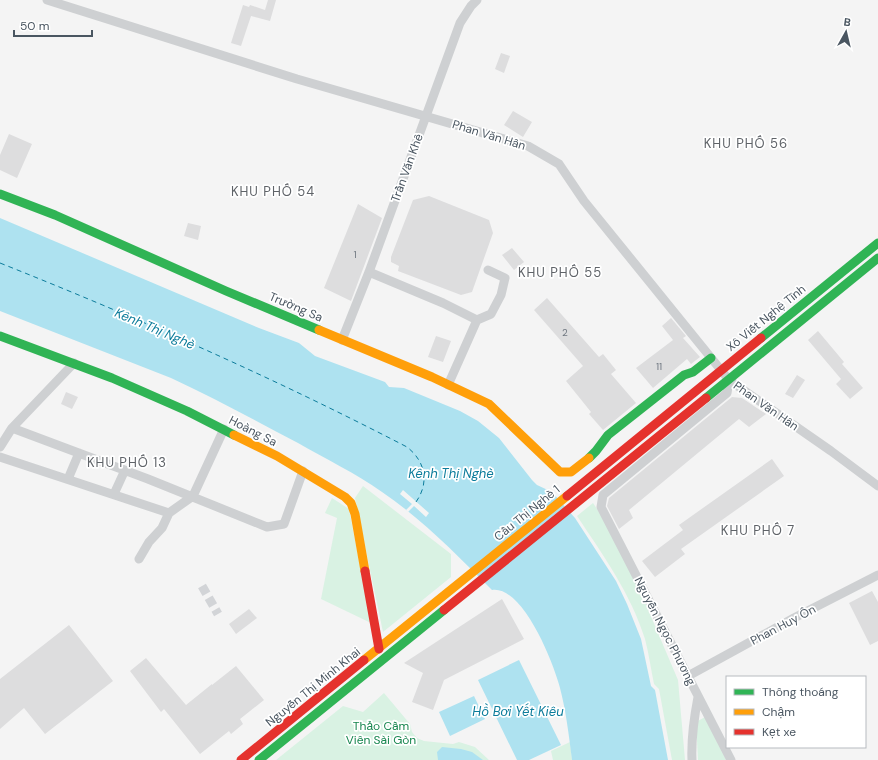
<svg xmlns="http://www.w3.org/2000/svg" width="878" height="760" viewBox="0 0 878 760" font-family="'DM Sans',sans-serif">
<style>
.green{fill:#d9f2e3}
.water{fill:#aee2f0}
.pier{fill:#f4f4f4}
.lines{fill:none;stroke-linecap:round;stroke-linejoin:round}
.ferry{stroke:#0c7c9b;stroke-width:1;stroke-dasharray:5 4;stroke-linecap:butt}
.building{fill:#ddddde}
.street-tunnel{stroke:#d2d4d7;stroke-width:9;stroke-dasharray:9 4.5;stroke-linecap:butt}
.street{stroke:#ced0d2;stroke-width:9}
.fast{stroke:#30b455;stroke-width:9}
.slow{stroke:#ff9f0a;stroke-width:9}
.jam{stroke:#e5322d;stroke-width:9}
.labels{text-anchor:middle;stroke-width:3.5;stroke-linejoin:round;paint-order:stroke}
.number-label{font-size:10px;fill:#707881}
.street-label{font-size:12px;fill:#4a5661;stroke:#fff}
.park-label{font-size:12px;fill:#17864f;stroke:#fff}
.neighbourhood-label{font-size:13px;letter-spacing:1px;fill:#5f6368;stroke:#fff}
.water-label{font-size:13px;font-style:italic;fill:#0c7c9b;stroke:#fff}
</style>
<rect width="100%" height="100%" fill="#f4f4f4"/>
<path class="green" d="M363,486L451,554V577L383,632L355,498Z
M332,498L349,509L371,623L321,599L337,518L325,513Z
M593,503L605,521L644,600L678,680L685,760H672L659,689L654,684C651,670 649,654 645,639C631,594 603,555 577,516Z
M384,693L410,724L412,732L417,738L424,741L453,744L459,742L475,747L489,760H276L343,706L363,712Z
M705,717L726,760H698L696,722Z
M570,742L572,760H553L551,751Z"/>
<path class="water" d="M0,218L259,328L299,343L315,356L385,382L389,387L404,388L460,411L478,421L499,438L532,480L537,485L552,492L575,518L616,581L627,604L641,639L651,686L655,690L668,760H572C569,736 566,711 560,688C554,664 523,585 492,590C458,556 422,519 382,492C355,473 326,459 298,443C256,421 214,398 171,378L0,311Z
M519,660L561,745L529,760H517L478,680Z
M474,696L485,719L450,736L439,712Z
M442,747L461,749L472,752L483,760H438L437,752Z"/>
<path class="pier" d="M403,490L429,513L426,517L414,506L408,512L406,510L412,504L400,494Z"/>
<g class="lines">
<path class="ferry" d="M0,263C138,318 274,378 407,447C425,461 430,482 416,502"/>
</g>
<path class="building" d="M268,0H276L270,21L251,16L241,46L231,43L243,5L249,7L250,5L265,10Z
M501,53L510,56L504,73L495,69Z
M513,111L532,122L523,137L504,125Z
M9,134L32,144L17,178L0,170V155Z
M429,196L489,220L493,233L472,292L461,295L398,271L399,266L391,262V257L413,200Z
M358,204L382,218L351,301L324,288Z
M188,223L201,226L198,240L184,236Z
M512,248L524,262L514,270L502,255Z
M547,298L599,357L603,354L616,370L611,374L636,403L603,430L589,414L591,412L566,381L583,366L534,310Z
M671,318L686,336L683,338L700,357L691,364L687,359L653,388L636,368L673,340L662,326Z
M818,331L844,362L842,364L863,388L850,399L836,384L841,379L808,340Z
M436,336L451,341L443,362L428,357Z
M797,375L805,380L793,398L785,394Z
M66,392L78,397L72,409L61,404Z
M732,397L742,398L766,414L749,427L739,419L629,510L633,518L619,529L607,506L609,498Z
M772,459L784,476L681,549L685,554L655,577L642,561L683,530L679,525Z
M872,591L878,602V641L870,645L849,603Z
M502,599L524,639L444,680L433,710L412,702L423,673L404,663Z
M249,609L257,618L236,634L229,624Z
M69,625L113,681L45,734L24,708L0,729V679Z
M146,658L186,705L212,684V685L236,666L264,700L240,719L243,724L231,734L229,731L200,754L164,709L161,712L130,671Z"/>
<g class="lines">
<path class="street-tunnel" d="M202,586L218,614"/>
<path class="street" d="M47,0L297,79L528,146L559,164L584,201L729,380L831,451L878,486
M369,272L443,303L477,320L448,385
M477,320L491,314L501,295L505,278L488,270
M342,340L369,272L460,23L471,6L477,0
M729,380L727,393L603,495L601,507L731,760
M12,428L148,479L267,527L284,524L303,471
M0,447L12,428L74,363
M0,457L169,513
M68,479L79,453
M114,494L125,470
M139,559L149,542L162,528L169,513L193,496L224,429
M688,676L794,618L878,575
M692,760C691,738 694,718 698,697"/>
<path class="fast" d="M0,194L55,215L226,291L319,330
M0,336L112,378L187,411L234,435
M761,338L878,243
M706,398L878,258
M589,458L596,451L608,435L684,375L693,372L711,358
M259,760L444,610"/>
<path class="slow" d="M319,330L432,377L489,404L560,472H571L589,458
M234,435L277,456L345,497L351,503L355,514L365,571
M364,660L567,496"/>
<path class="jam" d="M567,496L761,338
M365,571L379,649
M444,610L706,398
M241,760L364,660"/>
</g>
<g class="labels">
<g class="number-label">
<text x="355" y="258">1</text>
<text x="565" y="336">2</text>
<text x="659" y="370">11</text>
</g>
<g class="street-label">
<text transform="translate(489 135) rotate(17)" y="4">Phan Văn Hân</text>
<text transform="translate(407 168) rotate(-70)" y="4">Trần Văn Khê</text>
<text transform="translate(296 307) rotate(23)" y="4">Trường Sa</text>
<text transform="translate(766 318) rotate(-39)" y="4">Xô Viết Nghệ Tĩnh</text>
<text transform="translate(766 406) rotate(35)" y="4">Phan Văn Hân</text>
<text transform="translate(253 431) rotate(27)" y="4">Hoàng Sa</text>
<text transform="translate(527 513) rotate(-39)" y="4">Cầu Thị Nghè 1</text>
<text transform="translate(783 625) rotate(-28)" y="4">Phan Huy Ôn</text>
<text transform="translate(665 631) rotate(63)" y="4">Nguyễn Ngọc Phương</text>
<text transform="translate(313 687) rotate(-39)" y="4">Nguyễn Thị Minh Khai</text>
</g>
<g class="park-label">
<text x="381" y="730">Thảo Cầm<tspan x="381" dy="14">Viên Sài Gòn</tspan></text>
</g>
<g class="neighbourhood-label">
<text x="746" y="148">KHU PHỐ 56</text>
<text x="273" y="196">KHU PHỐ 54</text>
<text x="560" y="277">KHU PHỐ 55</text>
<text x="127" y="467">KHU PHỐ 13</text>
<text x="758" y="535">KHU PHỐ 7</text>
</g>
<g class="water-label">
<text transform="translate(155 328) rotate(23)" y="5">Kênh Thị Nghè</text>
<text x="451" y="478">Kênh Thị Nghè</text>
<text x="518" y="716">Hồ Bơi Yết Kiêu</text>
</g>
</g>
<rect x="726" y="676" width="140" height="72" fill="#ffffff" stroke="#b7bbc0"/>
<rect x="734" y="689" width="20" height="6" fill="#30b455" stroke="#b7bbc0"/>
<text x="762" y="696" font-size="12" fill="#4a5661">Thông thoáng</text>
<rect x="734" y="709" width="20" height="6" fill="#ff9f0a" stroke="#b7bbc0"/>
<text x="762" y="716" font-size="12" fill="#4a5661">Chậm</text>
<rect x="734" y="729" width="20" height="6" fill="#e5322d" stroke="#b7bbc0"/>
<text x="762" y="736" font-size="12" fill="#4a5661">Kẹt xe</text>
<g transform="translate(846 32) rotate(8)" stroke="#ffffff" stroke-width="3" paint-order="stroke">
<path d="M0-3L7 15L0 10L-7 15Z" fill="#4a5661"/>
<text y="-6" font-size="11" font-weight="bold" text-anchor="middle" fill="#4a5661">B</text>
</g>
<path d="M14 30v6h78v-6" fill="none" stroke="#4a5661" stroke-width="2"/>
<text x="20" y="30" font-size="12" fill="#4a5661" stroke="#ffffff" stroke-width="3" paint-order="stroke">50 m</text>
</svg>
